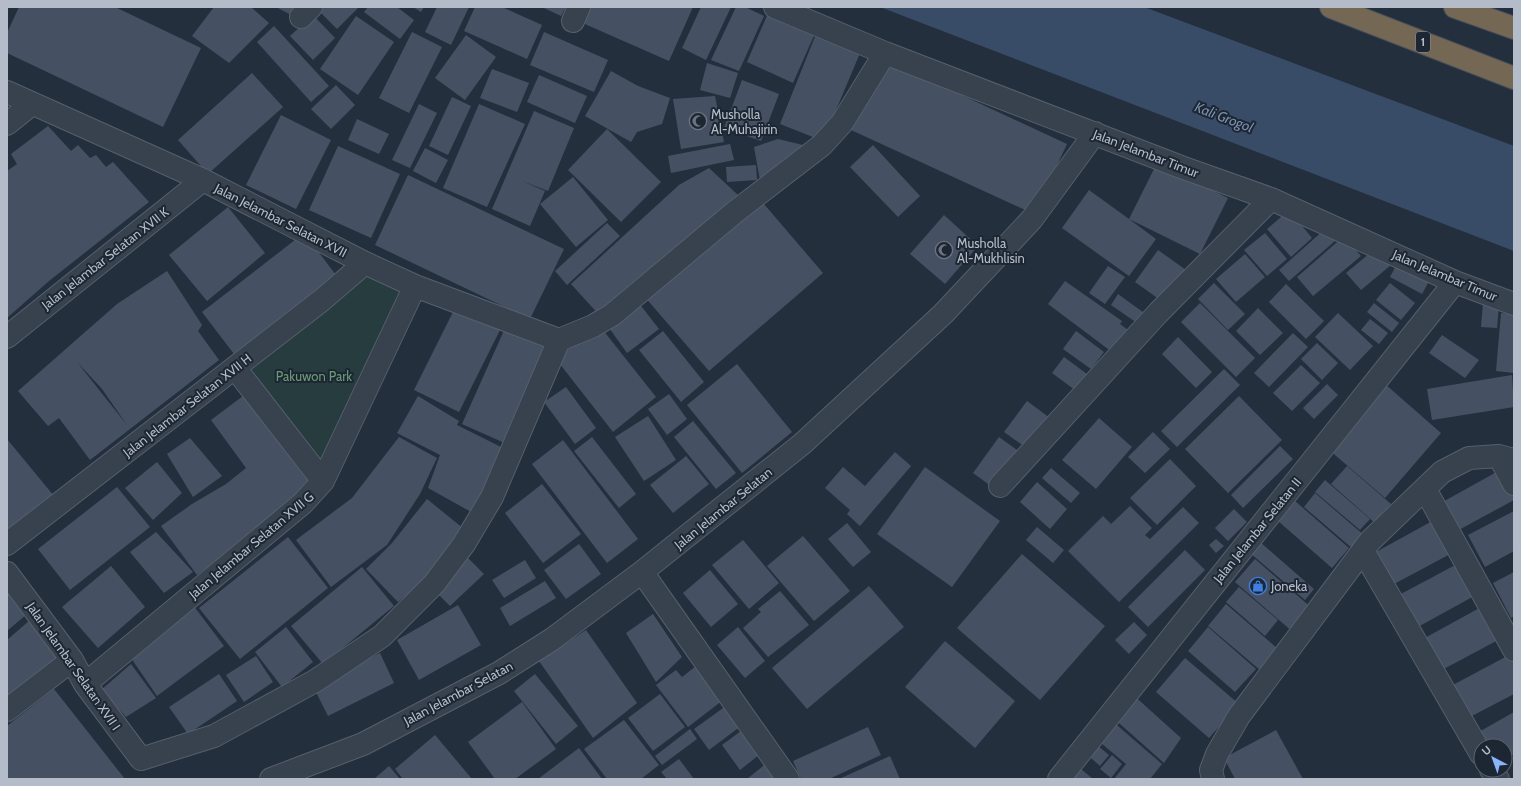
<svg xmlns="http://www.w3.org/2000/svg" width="1521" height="786" viewBox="0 0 1521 786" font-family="Cabin,sans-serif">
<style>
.green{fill:#263c3f}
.water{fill:#394c67}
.building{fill:#455162;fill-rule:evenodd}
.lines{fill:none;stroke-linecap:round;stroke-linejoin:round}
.minor-casing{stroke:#565f6c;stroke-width:24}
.highway-casing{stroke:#434c59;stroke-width:24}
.minor{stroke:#38414e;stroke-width:22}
.highway{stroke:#746855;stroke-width:22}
.labels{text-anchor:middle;stroke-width:4;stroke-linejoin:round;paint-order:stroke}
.shield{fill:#1d2633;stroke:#878f9c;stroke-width:1}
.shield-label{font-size:12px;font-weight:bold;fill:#b4bcc9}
.poi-label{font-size:13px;fill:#b4bcc9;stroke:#1d2633;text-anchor:start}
.street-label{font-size:13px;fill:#b4bcc9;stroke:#1d2633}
.park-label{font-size:13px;fill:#6b9a76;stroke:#1d2633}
.water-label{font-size:14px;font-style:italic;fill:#7c92b1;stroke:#1d2633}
</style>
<rect width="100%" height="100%" fill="#242f3e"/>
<path class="green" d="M369,269L416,287L322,472L242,366Z"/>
<path class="water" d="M880,7H1144L1514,146V251Z"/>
<path class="building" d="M19,7H115L201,48L163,127L7,53V33Z
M214,7H251L269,23L229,63L192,36Z
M276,7H303L297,18Z
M319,7H359L337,29L317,9Z
M368,7H397L414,20L400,39L364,12Z
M413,7H424L421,12Z
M437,7H469L451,45L425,32Z
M475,7H502L542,25L527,59L464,31Z
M542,7H566L561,16Z
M584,7H693L669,61L578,21Z
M701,7H731L706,60L682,48Z
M736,7H745L764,16L739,71L711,60Z
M769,11L816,31L793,83L747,62Z
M313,15L335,38L313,60L290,36Z
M356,16L394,42L358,95L320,69Z
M274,26L329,86L311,102L257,42Z
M818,29L863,46L823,141L780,124Z
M412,32L442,47L409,113L379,98Z
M544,32L608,60L594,92L530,65Z
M466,35L496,57L465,100L435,78Z
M884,59L1067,144L1034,214L851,130Z
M707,63L738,73L730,98L700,90Z
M492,69L529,83L517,112L480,98Z
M611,71L638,86L670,98L662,124L637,132L631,142L585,116Z
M252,73L283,107L208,174L178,140Z
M539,75L587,96L575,123L527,102Z
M742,80L779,94L761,141L724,128Z
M336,85L355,105L331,129L311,109Z
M715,96L724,142L681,149L673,99Z
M452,97L471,106L448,155L429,146Z
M419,104L437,113L410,168L392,160Z
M479,104L525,124L487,207L443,188Z
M534,111L574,128L548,191L522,181L545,191L530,226L492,209Z
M281,115L331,140L296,209L246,185Z
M357,119L389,134L379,154L348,140Z
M48,126L71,151L78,145L90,158L96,155L106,167L113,162L149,202L49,281L7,318V171L17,164L11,154Z
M607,129L661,182L621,222L568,170Z
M778,139L803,145L761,186L754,147Z
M730,144L734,160L671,173L668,156Z
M873,145L920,196L898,217L850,167Z
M338,146L400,174L371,238L309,210Z
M425,148L448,160L436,183L413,171Z
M1157,163L1228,198L1200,254L1129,219L1156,239L1129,276L1062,228L1089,190L1129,219Z
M756,165L757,180L727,182L726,167Z
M709,168L738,195L602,318L571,284L679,185Z
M408,175L564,249L530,319L375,245Z
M573,177L608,220L576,247L540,204Z
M758,197L823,273L709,371L643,295Z
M228,207L265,253L207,301L169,255Z
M1289,210L1312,238L1291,257L1267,229Z
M944,215L978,246L945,284L910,254Z
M607,223L620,236L567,285L555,271Z
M1325,229L1335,241L1289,281L1279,270Z
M304,233L339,279L237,358L202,312Z
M1265,233L1287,259L1267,276L1244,250Z
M1344,236L1361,256L1313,296L1297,277Z
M1376,248L1391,265L1361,290L1346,273Z
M1158,250L1186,270L1163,302L1135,282Z
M1245,254L1265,277L1236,302L1216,279Z
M1401,256L1433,274L1422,294L1390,277Z
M1108,266L1125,277L1105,304L1089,293Z
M167,271L202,325L198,331L219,360L90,460L59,418L48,426L18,391L117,304ZM77,362L102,389L127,425Z
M1065,281L1122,321L1120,324L1128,330L1112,352L1048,304Z
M1214,283L1245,314L1228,330L1198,299Z
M1390,283L1415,303L1401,320L1376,300Z
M1286,284L1324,321L1306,339L1269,302Z
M1118,294L1147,315L1140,325L1111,305Z
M638,302L659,329L627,353L607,325Z
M1200,303L1255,358L1236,377L1181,322Z
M1374,303L1399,323L1392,332L1367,312Z
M1483,303L1499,305L1497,328L1481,327Z
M456,306L501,328L459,412L414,390Z
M1258,308L1283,333L1260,355L1236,331Z
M1338,313L1373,346L1350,370L1315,337Z
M1501,313L1514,314V373L1496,371Z
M1370,319L1388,333L1379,344L1361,330Z
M599,325L656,397L613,432L556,359Z
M506,326L553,347L509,445L462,424Z
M663,331L704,382L681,402L639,350Z
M1076,331L1104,352L1091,369L1063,349Z
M1293,333L1308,347L1269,387L1254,373Z
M1442,335L1479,360L1465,378L1429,353Z
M1178,337L1212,372L1196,388L1162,354Z
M1317,343L1338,363L1322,380L1301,359Z
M1064,357L1087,374L1075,390L1052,373Z
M737,364L792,432L742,473L687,405Z
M1301,365L1320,383L1292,411L1273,393Z
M1224,369L1240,385L1177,447L1161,431Z
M1512,375L1514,407L1432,420L1427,389Z
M1327,384L1338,395L1314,419L1303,408Z
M1385,384L1441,433L1385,498L1328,449Z
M566,387L596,428L575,444L544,402Z
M669,394L687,419L667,435L648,409Z
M243,396L317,480L264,526L197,575L161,526L192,504L226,484L246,468L211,420Z
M418,396L459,421L457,425L507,450L473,513L428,488L440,455L397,433Z
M1239,396L1282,440L1228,493L1185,449Z
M1027,401L1050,418L1028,449L1004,432Z
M648,416L676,460L644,481L615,437Z
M1099,418L1132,447L1096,489L1062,460Z
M693,421L736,473L716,489L674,437Z
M1153,432L1170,449L1145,473L1128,457Z
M399,437L437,458L420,494L387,545L331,587L296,540L352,498Z
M592,437L636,494L619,508L574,451Z
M999,437L1021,453L995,489L973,473Z
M190,438L222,476L193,497L167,454Z
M7,439L54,496L7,531Z
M563,440L638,539L607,563L532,464Z
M1280,446L1293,459L1243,508L1231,495Z
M895,452L911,466L860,526L847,514L850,510L825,488L843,467L865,486Z
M686,456L709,484L673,513L650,485Z
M1170,459L1196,486L1157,525L1130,498Z
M157,462L182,493L153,520L125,488Z
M1347,466L1391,504L1375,523L1331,484Z
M925,467L1000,521L952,587L877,534Z
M1051,468L1080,493L1071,503L1042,478Z
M1502,469L1514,491V500L1455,532L1439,504Z
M1325,480L1370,519L1360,530L1315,492Z
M1037,482L1067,509L1050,529L1020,502Z
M542,484L581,534L543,563L505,513Z
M117,487L150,527L70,590L38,549Z
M1315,493L1365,536L1353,549L1304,507Z
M427,499L464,529L427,578L398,602L366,569L392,543Z
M1295,501L1349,548L1332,568L1278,521Z
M1130,506L1152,528L1145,535L1150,539L1183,507L1199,523L1119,602L1068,551L1103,516L1111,524Z
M1234,509L1247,522L1228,541L1215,528Z
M1514,511V551L1485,567L1468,535Z
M1436,519L1454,552L1394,584L1376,552Z
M847,523L871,552L853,567L828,539Z
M1037,527L1064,550L1053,563L1026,540Z
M156,532L193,572L164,593L130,552Z
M803,536L850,591L814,621L767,566Z
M288,537L328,588L240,659L199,608Z
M1216,539L1224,546L1216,553L1209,545Z
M743,540L779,583L749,609L712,565Z
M1260,542L1314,589L1305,600L1250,553Z
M579,544L601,574L566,599L544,570Z
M1185,550L1205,570L1148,627L1128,607Z
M1022,554L1105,626L1040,700L957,628Z
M468,558L484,574L450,606L434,590Z
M1255,559L1313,609L1293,632L1235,582Z
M525,560L536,578L504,598L492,580Z
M1459,563L1476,595L1416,628L1399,595Z
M111,566L145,607L98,648L62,607Z
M362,567L394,606L323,664L291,626Z
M710,570L738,604L711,627L683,593Z
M1514,572V616L1511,618L1493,583Z
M545,581L556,598L510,626L500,608Z
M869,586L904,627L807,709L772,668Z
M1239,587L1278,620L1265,636L1226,602Z
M780,591L809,625L768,657L743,628L761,612L758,609Z
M7,592L27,614L7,631Z
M1226,604L1278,649L1260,670L1208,626Z
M193,605L224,646L157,696L129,655Z
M458,605L481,645L419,680L397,640Z
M1483,606L1500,639L1440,671L1423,639Z
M653,614L682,657L656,682L626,633Z
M30,620L59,656L7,699V640Z
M1134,622L1147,635L1129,654L1115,640Z
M286,627L313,662L282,687L255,652Z
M738,627L765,661L745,678L717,645Z
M1208,627L1256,669L1235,692L1188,651Z
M586,630L637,703L593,738L539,661Z
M945,641L1015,701L975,748L905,687Z
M380,653L394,683L328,716L313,686Z
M1511,654L1514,659V694L1468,718L1451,686Z
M256,656L273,682L244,702L226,675Z
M1185,658L1239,704L1209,738L1156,692Z
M700,663L727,697L688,727L656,685L676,670L682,677Z
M131,664L156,698L126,717L101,690Z
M219,674L237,701L188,734L169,707Z
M535,674L578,726L556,744L514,691Z
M54,689L125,779H7V726Z
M1131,693L1181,738L1164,763L1111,716Z
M660,694L685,727L653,751L628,718Z
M522,702L556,749L515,779H495L468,742Z
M730,703L745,723L709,750L694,729Z
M1514,712V754L1505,759V746H1484L1477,733Z
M624,720L659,765L641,779H607L584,749Z
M1111,720L1162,764L1150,779H1114L1126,764L1095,738Z
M868,727L881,755L829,779H801L793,761Z
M690,729L697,739L662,765L655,756Z
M1276,730L1303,779H1235L1224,758Z
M741,731L759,755L740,770L722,745Z
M435,735L472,779H403L395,769Z
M1092,741L1109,755L1100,766L1083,751Z
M579,748L602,779H538Z
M1112,755L1122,764L1111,778L1100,769Z
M890,756L900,779H839Z
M679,759L694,779H667L661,772Z
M768,762L781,779H747Z
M1075,764L1093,779H1062Z
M389,766L400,779H374Z"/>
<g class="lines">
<defs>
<path id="minor" d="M775,7L885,53L1181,167L1271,199L1455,282L1514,304
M301,17L311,7
M573,21L579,7
M7,92L203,180L365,263L415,286L559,340
M7,124L32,104
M7,337L203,180
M235,368L323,481
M1499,456L1514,484
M1000,486L1158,313L1271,199
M1425,489L1514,650
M7,544L322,300L365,263
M1363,551L1481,754
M642,572L788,779
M7,573L72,660L85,684L141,759L214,736L315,681L382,636L434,584L464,544L492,497L559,340L593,326L612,315L735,212L822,145L842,123L885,53
M85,684L303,503L323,481L415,286
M7,710L72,660
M1491,770L1498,779
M271,779L363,744L499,673L551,640L642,572L802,444L943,314L1032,219L1095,133
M1059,779L1455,282
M1213,779L1211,770L1217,754L1239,716L1370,541L1442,472L1469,458L1499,456L1514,460"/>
<path id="highway" d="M1331,7L1514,78
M1455,7L1514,28"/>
</defs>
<use href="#minor" class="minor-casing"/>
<use href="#highway" class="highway-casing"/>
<use href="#minor" class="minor"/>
<use href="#highway" class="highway"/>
</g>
<defs>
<symbol id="mosque-ring" viewBox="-11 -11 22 22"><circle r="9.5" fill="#1d2633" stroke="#6b7280" stroke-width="1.5"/><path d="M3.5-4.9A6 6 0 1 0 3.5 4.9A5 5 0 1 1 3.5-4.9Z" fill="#6b7280"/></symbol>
<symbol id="shop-ring" viewBox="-11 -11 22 22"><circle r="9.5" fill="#1d2633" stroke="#3f7fe0" stroke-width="1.5"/><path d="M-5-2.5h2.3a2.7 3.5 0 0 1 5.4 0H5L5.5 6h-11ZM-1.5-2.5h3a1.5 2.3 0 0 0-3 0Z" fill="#3f7fe0"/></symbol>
</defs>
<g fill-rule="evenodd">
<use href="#mosque-ring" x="688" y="111" width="20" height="20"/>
<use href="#mosque-ring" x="934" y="240" width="20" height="20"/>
<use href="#shop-ring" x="1248" y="576" width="20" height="20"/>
</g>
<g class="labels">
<rect class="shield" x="1416" y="32" width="14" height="20" rx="3"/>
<g class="shield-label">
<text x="1423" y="46">1</text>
</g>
<g class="poi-label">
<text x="711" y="119">Musholla<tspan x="711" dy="15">Al-Muhajirin</tspan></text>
<text x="957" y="248">Musholla<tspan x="957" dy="15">Al-Mukhlisin</tspan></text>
<text x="1271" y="591">Joneka</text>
</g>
<g class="street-label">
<text transform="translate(1146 153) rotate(21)" y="5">Jalan Jelambar Timur</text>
<text transform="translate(281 220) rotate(27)" y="5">Jalan Jelambar Selatan XVII</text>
<text transform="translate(105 258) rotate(-38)" y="5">Jalan Jelambar Selatan XVII K</text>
<text transform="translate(1445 275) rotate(23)" y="5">Jalan Jelambar Timur</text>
<text transform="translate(187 405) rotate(-38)" y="5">Jalan Jelambar Selatan XVII H</text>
<text transform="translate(723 508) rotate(-39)" y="5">Jalan Jelambar Selatan</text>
<text transform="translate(1257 530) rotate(-51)" y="5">Jalan Jelambar Selatan II</text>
<text transform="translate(251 545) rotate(-40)" y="5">Jalan Jelambar Selatan XVII G</text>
<text transform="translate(74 666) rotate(55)" y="5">Jalan Jelambar Selatan XVII I</text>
<text transform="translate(458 693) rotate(-28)" y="5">Jalan Jelambar Selatan</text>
</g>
<g class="park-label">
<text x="314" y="381">Pakuwon Park</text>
</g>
<g class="water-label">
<text transform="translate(1224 117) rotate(21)" y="5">Kali Grogol</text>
</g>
</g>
<rect width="1521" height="786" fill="none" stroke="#b4bcc9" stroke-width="16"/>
<g transform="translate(1493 758) rotate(319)"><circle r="19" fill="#1d2633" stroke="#59626f"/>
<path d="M0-3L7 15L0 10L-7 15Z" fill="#8ab4f8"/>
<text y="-6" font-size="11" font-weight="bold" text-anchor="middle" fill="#b4bcc9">U</text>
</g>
</svg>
